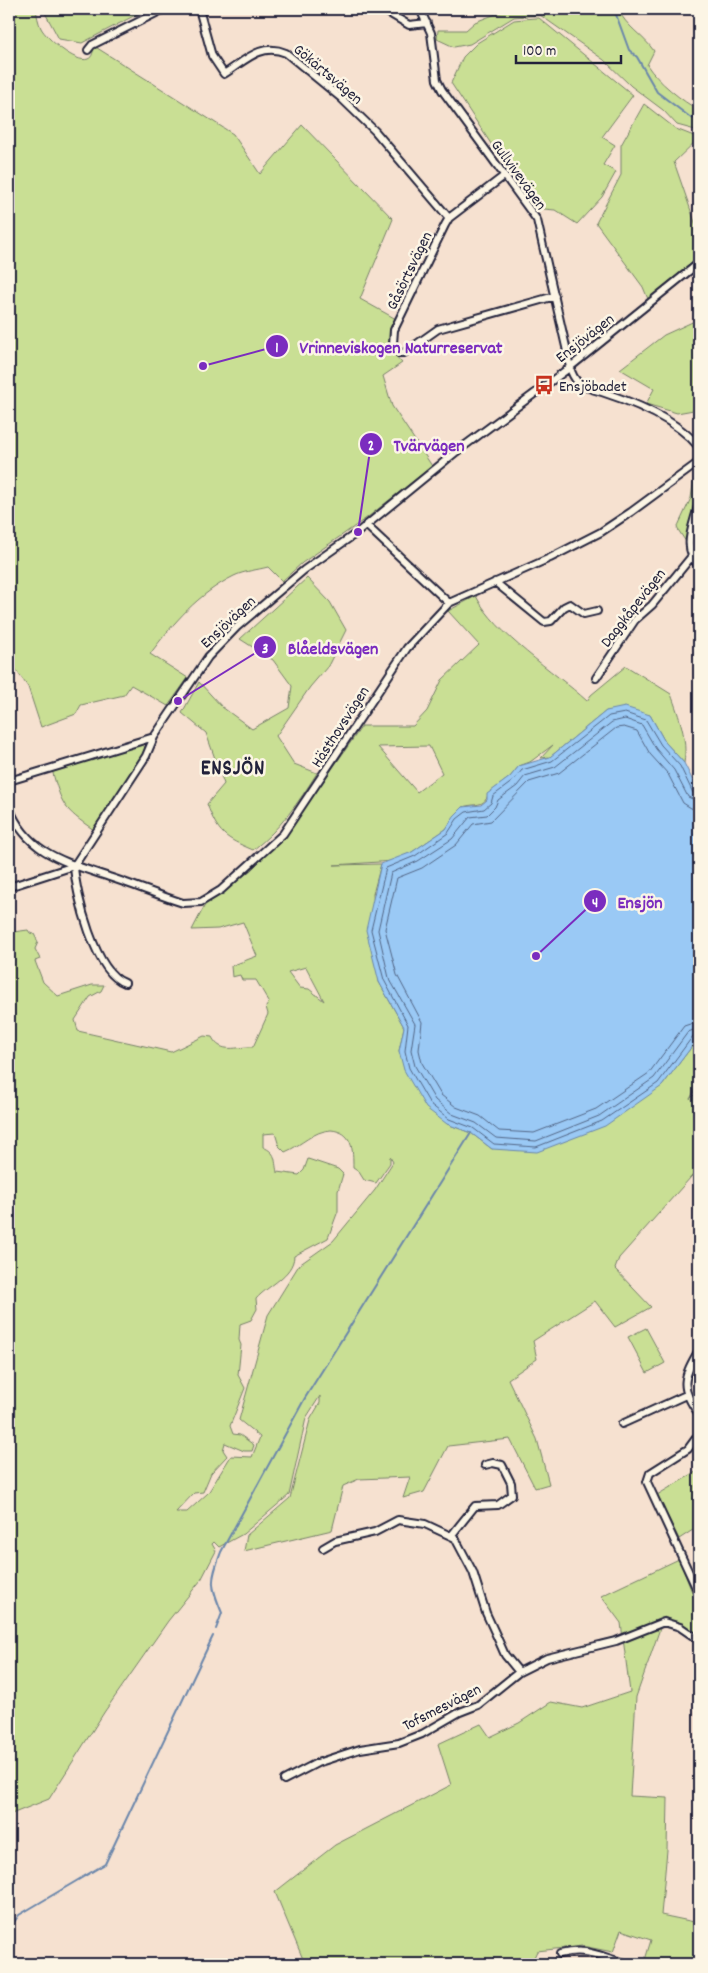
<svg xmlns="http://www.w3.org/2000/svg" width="708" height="1973" viewBox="0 0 708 1973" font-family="Dekko,sans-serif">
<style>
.green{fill:#c9df94;stroke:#768068;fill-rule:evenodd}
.water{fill:#9ac9f5;stroke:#6a86ab}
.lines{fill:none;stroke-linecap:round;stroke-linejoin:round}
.shore{stroke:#526585;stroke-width:1}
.stream{stroke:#6a86ab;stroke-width:2}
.street-casing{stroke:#22223b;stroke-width:10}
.street{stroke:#fcf5e5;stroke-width:6}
.labels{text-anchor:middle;stroke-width:5;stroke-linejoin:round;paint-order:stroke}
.street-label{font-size:16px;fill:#22223b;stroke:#fcf5e5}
.poi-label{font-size:16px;fill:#22223b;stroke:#fcf5e5;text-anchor:start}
.district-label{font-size:21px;font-weight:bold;letter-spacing:1px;fill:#22223b;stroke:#fcf5e5}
.leader{fill:none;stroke:#7b2cbf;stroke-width:2}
.callout-dot{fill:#7b2cbf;stroke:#fcf5e5;stroke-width:2}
.mark-label{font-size:15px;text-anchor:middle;font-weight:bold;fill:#fff}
.callout-label{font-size:18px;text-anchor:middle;font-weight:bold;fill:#7b2cbf;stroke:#fcf5e5;stroke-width:5;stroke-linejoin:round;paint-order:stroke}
</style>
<rect width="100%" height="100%" fill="#f6e1d0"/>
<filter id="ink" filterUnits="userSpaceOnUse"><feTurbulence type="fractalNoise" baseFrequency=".02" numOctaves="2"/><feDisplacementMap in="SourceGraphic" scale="10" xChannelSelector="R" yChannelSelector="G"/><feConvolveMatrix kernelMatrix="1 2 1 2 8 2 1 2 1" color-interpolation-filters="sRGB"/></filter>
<g filter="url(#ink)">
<path class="green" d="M9,9H36C37,15 38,22 41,28C46,38 76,64 88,59C93,57 93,51 94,46L233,134L260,174L302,125L393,219L360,299L396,319C391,339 386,346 402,363L383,376L392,406L432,466L368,517L302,563L282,581L268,567C257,570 244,571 234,576C198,594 174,622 150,654L188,678L168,706L131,685L124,695L81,705L76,714L41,727L28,687L9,660Z
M43,9H147L82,43L59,39Z
M509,9H618C626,27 643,35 654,51L647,65C657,81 683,102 699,110V131L677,125L663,110L631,86L604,60L540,15L514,17L470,44L454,47L437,39L438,30H466L475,22Z
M534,18H539L633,95L602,137L615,145L603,165L616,172L602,197L577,224L555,210L544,209L537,203L501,159L451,83L463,57L477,43L514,20Z
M644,104L676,129L699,138L674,162L699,234V257L648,299L643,287L596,223L621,175V145Z
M699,319V409L677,413L646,404L654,389L620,369L664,335Z
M699,468V562L677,528L691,498L695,472Z
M307,578L330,602L346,630L328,666L310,687L276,736L294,764L317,773C298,803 281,828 253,850C225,838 218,834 207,804L224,784L206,733L182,713L199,682L222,707L252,729L289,708L292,686L273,660L240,639Z
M476,596C496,635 554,671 587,701L591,695L626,666L671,694C679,717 688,739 684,763L665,742L650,715L606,711L550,757L541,758L553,745L530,762L519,766L510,777L488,794C485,808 474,803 463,807L446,829L412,852L394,861L334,865L381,864L373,894L379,982L404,1027L399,1051L447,1124L471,1133L492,1149L662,1086L699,1037V1082L690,1099L699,1090V1168L619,1258L615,1269L651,1307L615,1327L595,1301L533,1341L537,1359L508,1379L537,1439L549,1484L535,1488L510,1439L448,1446L424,1492L403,1498L410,1477L359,1479L343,1486L332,1530L244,1551L247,1535L290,1498L310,1420L320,1403V1396L306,1418L289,1495L243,1534L219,1547L214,1542L212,1544L216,1551L201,1580L168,1621L105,1711L49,1799L9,1815V935L13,932L28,930L30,933L34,934L38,942L35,949L40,959L35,961L43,982L58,996L92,985H104L101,991L90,997L75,1020L78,1031L171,1052L204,1036L212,1037C221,1055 237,1046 253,1047L268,1014L266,1007L269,1002L256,980H242L240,975L232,977L231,966L257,956L243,922L218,929L192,930L206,903L221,894L251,870L286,835L362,726H413L427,711L442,680L479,645L448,611ZM429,746L442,773L417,792L378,747ZM306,967L324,1001L309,989L300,988L288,972ZM331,1130C353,1132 353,1149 353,1168L359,1172L364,1180L376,1183L390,1163V1157L393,1162L375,1190L333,1241L299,1265L268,1315L239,1420L260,1437L252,1457L231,1456L208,1493L187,1512H176L194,1493L203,1492L211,1473L227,1456L223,1450L225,1443L244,1451H252L254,1445L240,1435L233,1434L230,1426L245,1388L238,1375L241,1345L239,1340L240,1324L251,1320L257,1309L256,1299C268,1285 293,1276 294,1256L328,1238L338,1211V1191L343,1174L338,1169L308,1159L304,1170L299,1175L277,1172C274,1159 277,1153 263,1147V1134L275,1133L279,1146L285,1152C302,1145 313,1131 331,1130Z
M143,744L146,750L94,830C63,809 62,805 52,770Z
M646,1328L665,1363L647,1373L628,1337Z
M699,1470V1526L679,1539L657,1495Z
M679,1559L699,1610V1634L664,1617L636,1697L630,1796L668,1798L667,1850L661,1915L699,1923V1964L645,1960L651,1940L621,1930L613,1952L582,1946L537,1951L531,1964H305L275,1892L335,1845L451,1785L438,1744L481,1724L490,1737L519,1723L551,1702L582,1708L630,1692L621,1623L601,1596Z"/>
<path class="water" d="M625,707L650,715L665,742L684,763L699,793V1037L662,1086L605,1126L537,1152L492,1149L471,1133L447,1124L426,1108L404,1070L399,1051L404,1027L379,982L366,930L381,864L412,852L446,829L454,816L463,807L481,805L487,800V794L510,777L519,766L550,757L606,711Z"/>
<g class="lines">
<path class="shore" d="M699,796L693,793L680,766L661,745L646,720L625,713L609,716L552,761L522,770L513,781L493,796L491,803L484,809L466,812L457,819L448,833L415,856L386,868L371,930L384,980L408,1025L405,1051L409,1068L430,1104L449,1119L473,1128L494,1144L536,1147L602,1121L658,1083L693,1036L699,1034
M699,802L688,797L674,770L656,749L642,725L625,719L612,722L555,767L525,776L517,786L498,800L495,807L487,815L470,817L452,839L418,861L391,873L378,930L389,978L415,1024L411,1050L415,1066L435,1100L452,1114L476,1123L496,1138L536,1141L599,1116L654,1078L688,1032L699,1028
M699,810L691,808L683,803L668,774L650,754L637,731L624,727L616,728L559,773L529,782L491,821L473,824L456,845L422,868L397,878L385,929L397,975L422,1022L419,1050L422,1063L441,1095L456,1107L480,1116L499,1131L534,1133L596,1109L649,1073L684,1026L699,1021"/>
<path class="stream" d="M614,9L629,50L637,57L657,92L691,118L699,119
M216,1629L222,1613C210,1584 210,1582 221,1552L305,1398L471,1133
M9,1929L19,1915L105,1864L213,1636"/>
<defs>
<path id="street" d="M199,9L212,56L224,74C244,62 260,42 286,53L341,98L375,131L449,218
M382,9L409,25L427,23
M420,9L431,33L437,80L442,90L537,220L566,347C569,362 569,376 582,386C621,397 673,415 699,447
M88,50L92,45L164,9
M504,176L449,218L445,225L394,330L393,344L399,353H404L438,329L555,296
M699,501C695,524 680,546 699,566
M366,525L449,603
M495,582L544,622L551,621L564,607L570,604L584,614L597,611
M596,678L635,620L652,605L692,556
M9,781L154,737L208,657L237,627L304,570L358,532L456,452L569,368L699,263
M9,807C27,854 66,862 109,877C134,885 158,895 183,903L201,902L221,890L283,834L407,648L449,603L550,558L601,532L631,512L699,462
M74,866C76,895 95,973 125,983
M9,887L74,866L146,756L154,737
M699,1350C683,1377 679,1388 699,1414
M622,1424L686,1395
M699,1434L688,1449L650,1473L647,1482L699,1594
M451,1536L475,1506L498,1505L512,1495L511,1483L502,1465L493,1463L485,1465
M323,1548L335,1541L375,1532L398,1520L425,1524L455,1538L473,1572L486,1613L497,1637L505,1655L519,1672
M284,1780L317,1763L360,1749L399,1743L422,1734L460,1712L478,1705L519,1672L547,1658L616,1641L664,1622L680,1627L699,1640
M560,1954C590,1946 602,1959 630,1964"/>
</defs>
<use href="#street" class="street-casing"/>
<use href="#street" class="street"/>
</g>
</g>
<defs>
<symbol id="bus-bare" viewBox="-9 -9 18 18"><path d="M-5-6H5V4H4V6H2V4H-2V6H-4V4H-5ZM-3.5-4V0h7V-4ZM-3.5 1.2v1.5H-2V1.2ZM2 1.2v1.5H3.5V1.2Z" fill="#c8321e" stroke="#fcf5e5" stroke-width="2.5" paint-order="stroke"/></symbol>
</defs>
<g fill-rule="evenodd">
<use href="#bus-bare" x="530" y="371" width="28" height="28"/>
</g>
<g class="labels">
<g class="street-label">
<text transform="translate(329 73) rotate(40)" y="6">Gökärtsvägen</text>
<text transform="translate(520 174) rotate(54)" y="6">Gullvivevägen</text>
<text transform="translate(408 270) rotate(-64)" y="6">Gåsörtsvägen</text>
<text transform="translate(584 337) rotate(-38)" y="6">Ensjövägen</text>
<text transform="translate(632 607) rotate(-52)" y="6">Daggkåpevägen</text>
<text transform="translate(227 621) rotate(-43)" y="6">Ensjövägen</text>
<text transform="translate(339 726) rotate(-57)" y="6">Hästhovsvägen</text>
<text transform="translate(441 1706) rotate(-27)" y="6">Tofsmesvägen</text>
</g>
<g class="poi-label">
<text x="559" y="391">Ensjöbadet</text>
</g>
<g class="district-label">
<text x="233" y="774">ENSJÖN</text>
</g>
</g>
<path class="leader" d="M203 366L277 346M358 532L371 444M178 701L265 647M536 956L595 901"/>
<g class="callout-dot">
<circle cx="203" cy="366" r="5"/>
<circle cx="358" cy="532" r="5"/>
<circle cx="178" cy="701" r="5"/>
<circle cx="536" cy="956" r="5"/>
<circle cx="277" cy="346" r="12"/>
<circle cx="371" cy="444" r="12"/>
<circle cx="265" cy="647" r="12"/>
<circle cx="595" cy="901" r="12"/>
</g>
<g class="mark-label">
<text x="277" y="352">1</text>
<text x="371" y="450">2</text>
<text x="265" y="653">3</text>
<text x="595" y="907">4</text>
</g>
<g class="callout-label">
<text x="401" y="353">Vrinneviskogen Naturreservat</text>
<text x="429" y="451">Tvärvägen</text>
<text x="333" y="654">Blåeldsvägen</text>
<text x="640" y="908">Ensjön</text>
</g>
<rect width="708" height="1973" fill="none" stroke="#fcf5e5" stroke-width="30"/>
<rect x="15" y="15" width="678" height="1943" fill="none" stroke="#22223b" stroke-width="2" filter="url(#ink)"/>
<path d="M516 55v8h105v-8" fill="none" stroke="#22223b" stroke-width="2.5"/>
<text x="523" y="55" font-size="15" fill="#22223b" stroke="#fcf5e5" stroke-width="4" paint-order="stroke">100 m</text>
</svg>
